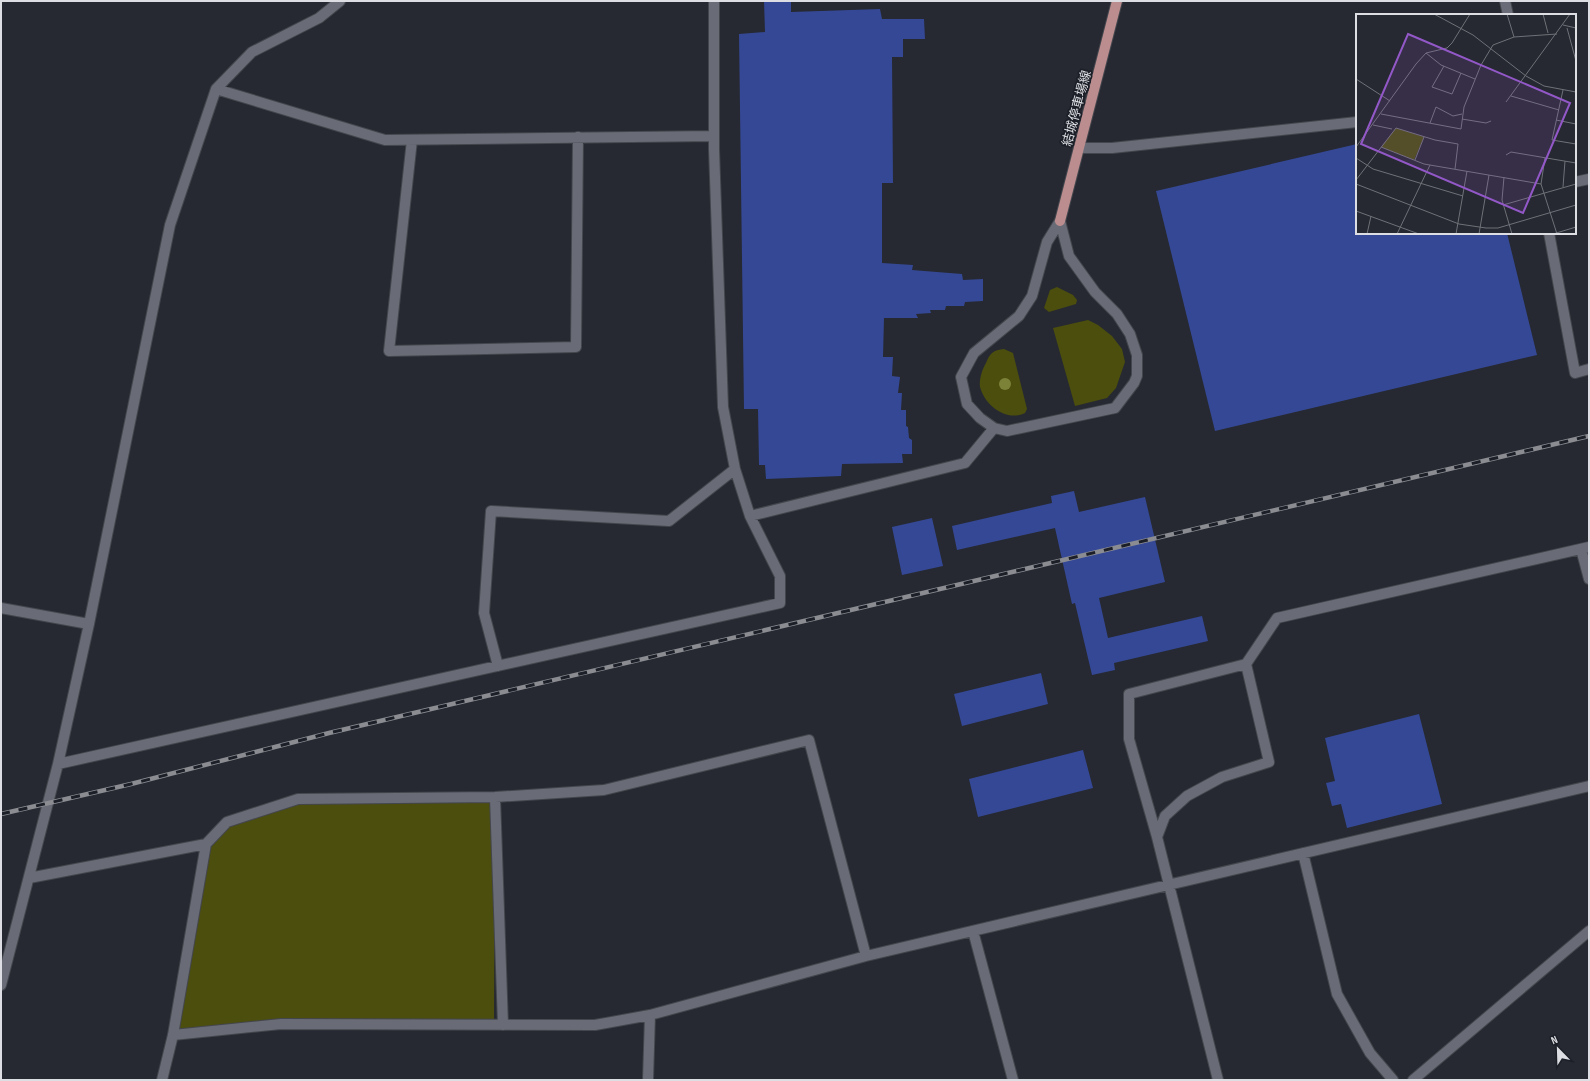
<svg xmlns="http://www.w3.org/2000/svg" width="1590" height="1081" viewBox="0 0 1590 1081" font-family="'Sofia Sans Condensed','Noto Sans JP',sans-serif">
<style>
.green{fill:#4b4e0d}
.building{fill:#354895}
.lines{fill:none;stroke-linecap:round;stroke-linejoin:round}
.minor-casing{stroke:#44464d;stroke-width:12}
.major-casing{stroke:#44464d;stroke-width:12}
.minor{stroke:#696c76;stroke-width:10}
.major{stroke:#bc8d8f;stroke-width:10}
.rail-casing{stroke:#8a8c92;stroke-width:4.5}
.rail{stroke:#1c1f27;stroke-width:3;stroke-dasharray:9;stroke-linecap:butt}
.tree{fill:#7d8239}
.labels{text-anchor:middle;stroke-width:3.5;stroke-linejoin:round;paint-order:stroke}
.street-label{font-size:13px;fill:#dcdee3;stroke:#1c1f27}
.inset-road{fill:none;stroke:#6f7178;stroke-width:1}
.view{fill:#9358c8;fill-opacity:0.15;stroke:#9358c8;stroke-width:2}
.inset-edge{fill:none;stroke:#dcdee3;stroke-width:2}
</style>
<rect width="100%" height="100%" fill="#262931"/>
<path class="green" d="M1057,287L1073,295L1077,300L1076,304L1049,312L1044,308L1050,290Z
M1088,320L1098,325L1112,336L1122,349L1125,362L1116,388L1107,398L1075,406L1053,328Z
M1004,349L1013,353L1027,409L1025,413C1007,422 985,406 980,387C979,379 982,370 986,363C990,353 993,350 1004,349Z
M495,797L494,1025L281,1024L174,1035L206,844L227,822L298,799Z"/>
<path class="building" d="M764,1H791V12L880,9L882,19H924L925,39H903V57H892L893,183H882V263L913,265L912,270L962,274L963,280L983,279V301L965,302L964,306H946L945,310H930L931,313L916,314L918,318H884L883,357H893L892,376L900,377L898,393H902L901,410H906V426L908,427L909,438L912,440V454H902L903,463L842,464L841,476L766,479L765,465H759L758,409H744L739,34L765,32Z
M1357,144V233H1507L1537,355L1215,431L1156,191Z
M1074,491L1079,512L1145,497L1165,582L1099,598L1108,638L1202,616L1208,641L1114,663L1115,670L1092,675L1075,603L1072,604L1055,528L957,550L952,526L1052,503L1051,496Z
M932,518L943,566L902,575L892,527Z
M1041,673L1048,704L962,726L954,694Z
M1419,714L1442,804L1347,828L1341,804L1332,806L1326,783L1335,781L1325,738Z
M1083,750L1093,788L978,817L969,779Z"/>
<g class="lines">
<defs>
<path id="minor" d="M1505,1L1508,15
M216,89L385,140L714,136
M412,140L389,351L576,347L578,137
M1079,148H1112L1357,122
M1575,182L1589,179
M1060,221L1069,256L1095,292L1117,314L1130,334L1137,355V376L1134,383L1115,408L1007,431L994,428L980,418L967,404L961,377L974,353L1019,316L1032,296L1047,242Z
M1549,233L1575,373L1589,369
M750,516L965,463L994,428
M1581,549L1589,579
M1,608L89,624
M1246,664L1277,618L1589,547
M498,666L484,613L491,511L669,521L735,469
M58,764L780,603V576L750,516L735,469L723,407L714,149V1
M495,797L503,1025
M1157,837L1165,816L1187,796L1222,777L1269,762L1246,664L1129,694V739L1157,837L1218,1080
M1303,853L1337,994L1370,1053L1393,1080
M29,878L206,844
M973,931L1013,1080
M1,985L58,764L89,624L170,225L216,89L252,52L319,18L340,1
M173,1035L281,1024L595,1025L650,1015L866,956L1589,786
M162,1080L173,1035L206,844L227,822L298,799L495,797L604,790L809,740L866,956
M648,1080L650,1015
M1413,1080L1589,931"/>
<path id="major" d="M1060,221L1117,1"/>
</defs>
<use href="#minor" class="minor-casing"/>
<use href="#major" class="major-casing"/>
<use href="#minor" class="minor"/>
<use href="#major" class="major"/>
<defs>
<path id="rail" d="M1,814L131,784L329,733L1589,436"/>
</defs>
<use href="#rail" class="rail-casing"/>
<use href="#rail" class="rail"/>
</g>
<circle class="tree" cx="1005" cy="384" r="6"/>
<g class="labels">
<g class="street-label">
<text transform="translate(1076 108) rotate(-75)" y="5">結城停車場線</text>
</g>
</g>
<g transform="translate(1356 14)">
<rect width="220" height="220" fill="#262931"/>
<path d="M40,114L68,123L58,146L25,133Z" fill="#4b4e0d"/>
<path class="inset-road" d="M78,0L117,21L170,62M151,0L158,23M187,0L192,19M207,11L220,14M211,14L220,47M70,39L85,51L119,65M88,52L76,73L96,80L105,59M170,62L188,72L220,78M0,65L34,87M207,76L196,126L220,130M155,82L203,96M150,88L214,0M25,100L105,115L108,93L125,51L137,31L158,23L201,20M106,105L130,109L135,107M200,106L220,110M74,109L80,93L97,102L106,100M17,111L36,115M0,133L60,50L70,39L91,34L96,29L114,0M25,133L68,150L185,170L201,220M150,141L155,138L220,149M0,144L17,155L107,182M59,146L68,123M148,163L146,186L156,220M0,166L40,114L79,126L102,130L99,155M0,170L103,210L130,214H142L220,191M185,170L189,144M207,173L209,147M147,191L220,170M0,197L63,220M11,220L15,202M41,220L74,151M100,220L111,157M123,220L133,161M197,220L220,213"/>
<path class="view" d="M52,20L214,89L167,199L5,130Z"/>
<rect width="220" height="220" class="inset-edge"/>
</g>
<rect width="1590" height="1081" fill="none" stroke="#dcdee3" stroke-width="4"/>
<g transform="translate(1558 1049) rotate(337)" stroke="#1c1f27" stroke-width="3" paint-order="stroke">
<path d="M0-3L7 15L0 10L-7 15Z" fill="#dcdee3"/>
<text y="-6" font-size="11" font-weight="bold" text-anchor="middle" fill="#dcdee3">N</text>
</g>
</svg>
